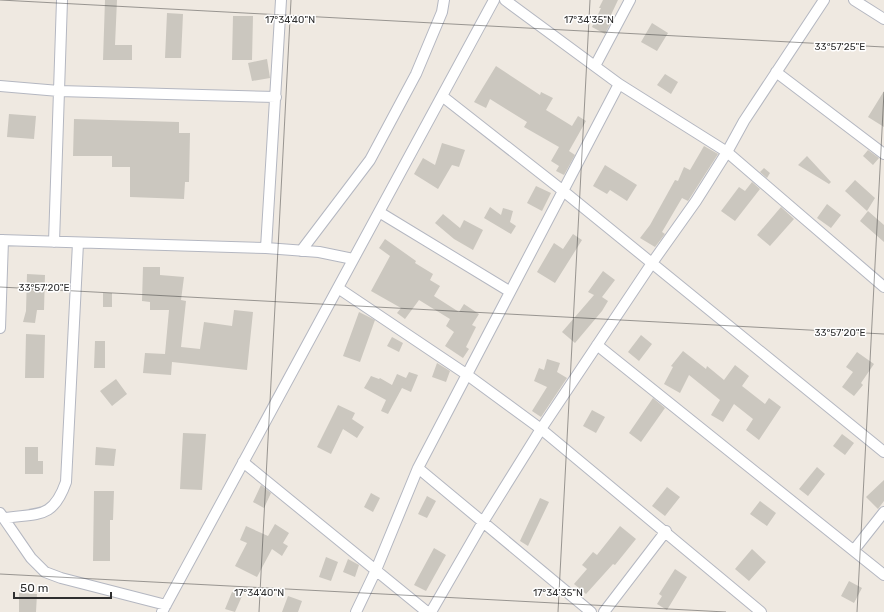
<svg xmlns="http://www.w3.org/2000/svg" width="884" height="612" viewBox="0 0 884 612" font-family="Rubik,sans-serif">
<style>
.building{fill:#cbc7bf}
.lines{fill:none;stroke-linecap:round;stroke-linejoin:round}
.street-casing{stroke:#b4b7c1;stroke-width:12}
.street{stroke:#fff;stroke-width:10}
.ticks{fill:none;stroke:#2e2e2e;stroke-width:1;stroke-opacity:0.45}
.ticks-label{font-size:10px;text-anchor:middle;fill:#2e2e2e;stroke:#fff;stroke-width:3;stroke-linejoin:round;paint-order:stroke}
</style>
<rect width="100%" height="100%" fill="#efe9e1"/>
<path class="building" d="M105,0H117L115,45H132V60H103Z
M603,0H618L610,17L613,18L605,34L592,27L601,8H599Z
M167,13L183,14L181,58H165Z
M233,16H253L252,60H232Z
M652,23L668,33L657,51L641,42Z
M267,59L270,78L252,81L248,63Z
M496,66L540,95L541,92L553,98L546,110L572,126L578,116L586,121L569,151L575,155L564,175L556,171L559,166L551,161L559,147L524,127L527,122L490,99L486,108L474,102Z
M665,74L678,82L671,94L657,85Z
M884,91V127L868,117Z
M9,114L36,116L34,139L7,137Z
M74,119L179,122V133H190L189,182H185L184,199L130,197V167H112V156H73Z
M442,143L465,150L459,167L452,165L438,189L414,174L423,158L435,165Z
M704,146L718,154L688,201L682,198L662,232L665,234L655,247L640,238L650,225L675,180L678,181L684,167L690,170Z
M868,150L879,158L873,165L863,156Z
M807,156L831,182L829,184L798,165Z
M605,165L637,185L627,201L610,190L607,194L593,186Z
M764,168L770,173L767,178L760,172Z
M855,180L875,198L867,211L845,191Z
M752,182L760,189L735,221L721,211L739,187L745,191Z
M536,186L551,193L542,211L527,203Z
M827,204L841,215L831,228L817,218Z
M490,207L501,215L503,208L513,211L510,222L516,226L511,234L484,218Z
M781,207L794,219L770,246L757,235Z
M868,211L884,225V242L860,221Z
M443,214L460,228L464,220L483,230L473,250L454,239L435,223Z
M573,234L582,240L555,283L537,272L554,243L563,249Z
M385,239L416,261L415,263L433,274L430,280L440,286L434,296L459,312L464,304L479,314L472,325L476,327L466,347L469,349L463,358L445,346L454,332L446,326L450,319L419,300L405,319L397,313L401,308L371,291L390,256L379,248Z
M143,267H160V275L184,277L181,300L186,301L181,347L200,349L204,322L232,326L234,310L253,312L247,370L172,362L171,375L143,373L145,353L165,354L169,310H150V302L142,301Z
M603,271L615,280L602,297L608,301L602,311L575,343L562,332L594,295L588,292Z
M27,274L45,275L44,310H37L35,323L23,322L26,311Z
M103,293H112V307H103Z
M359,312L375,320L360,362L343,356Z
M26,334L45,335L44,378H25Z
M641,335L652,344L639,361L628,352Z
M392,337L403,343L399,352L387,346Z
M95,341H105V368H94Z
M683,351L706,369L707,366L724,380L735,365L749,376L742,386L765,404L769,398L781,407L759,440L746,430L753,419L734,404L723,422L711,415L720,400L689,375L680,393L664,384L673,367L671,366Z
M857,352L874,364L861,383L863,385L854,396L842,387L853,372L846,367Z
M547,359L560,363L557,372L567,378L541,417L532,411L547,387L534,381L539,368L544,370Z
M437,363L450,371L446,382L432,377Z
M409,372L418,375L411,392L402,388L388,414L381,411L386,400L364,388L371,376L379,379L380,378L392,385L397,374L406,378Z
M116,379L127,394L112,406L100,391Z
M653,398L665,408L641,442L629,433Z
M338,405L355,413L352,419L364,427L357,438L343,429L331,454L317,447Z
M592,410L605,417L596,433L583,426Z
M183,433L206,434L202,490L180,489Z
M842,434L854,443L845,455L833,446Z
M25,447H38V461H43V474H25Z
M96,447L116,449L114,466L95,465Z
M817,467L825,474L808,496L799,489Z
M884,480V501L878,509L866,497Z
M261,485L271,493L264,508L253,502Z
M667,487L680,497L665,516L652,506Z
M94,491H114L113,520H110V561H93Z
M371,493L380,498L373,512L364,507Z
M427,496L436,501L427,518L418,514Z
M540,498L549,502L528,546L520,541Z
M760,501L776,513L767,526L750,514Z
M275,524L289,533L283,543L288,546L282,556L272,549L257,577L235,566L247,543L240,540L246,526L268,536Z
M620,526L636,539L615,565L613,564L586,594L574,584L587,569L582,565L593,552L597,555Z
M434,548L446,555L426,591L414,585Z
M752,549L766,562L749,581L735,569Z
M326,557L338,562L331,581L319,577Z
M348,559L359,565L355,577L343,572Z
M675,569L687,577L667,610L657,604L662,596L659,594Z
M849,581L862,588L854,603L841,596Z
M232,592L242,596L235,612L225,609Z
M19,593L37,594L36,612H19Z
M288,596L302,601L298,612H282Z"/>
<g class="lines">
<defs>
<path id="street" d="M505,0L619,84L727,152L884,287
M854,0L884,19
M595,66L630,0
M776,72L884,154
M0,86L59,91L276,97
M442,96L562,190L884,452
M379,212L509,291
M0,240L266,248L319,252L353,259
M54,242L62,0
M266,248L281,0
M301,251L370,160L416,74L442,12L444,0
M338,288L466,374L541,429L761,612
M0,328L3,240
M597,345L884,575
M243,462L427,612
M418,468L591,612
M0,513L31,558L45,572L61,578L166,605
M5,518C39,513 53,519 66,482L78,243
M854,550L884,512
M162,612L494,0
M356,612L376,570L418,468L619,84
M431,612L483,522L541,429L652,263L696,201L727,152L744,121L824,0
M604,612L666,531"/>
</defs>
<use href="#street" class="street-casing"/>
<use href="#street" class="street"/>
</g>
<path class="ticks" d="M0,0L884,47M0,287L884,334M0,574L726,612M259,612L291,0M558,612L590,0M857,612L884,92"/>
<g class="ticks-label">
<text x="290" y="23">17°34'40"N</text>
<text x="589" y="23">17°34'35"N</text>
<text x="840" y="50">33°57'25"E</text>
<text x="44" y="291">33°57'20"E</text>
<text x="840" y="336">33°57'20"E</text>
<text x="259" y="596">17°34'40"N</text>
<text x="558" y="596">17°34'35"N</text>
</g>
<path d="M14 592v6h97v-6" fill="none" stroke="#2e2e2e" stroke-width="2"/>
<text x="20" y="592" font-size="12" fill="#2e2e2e" stroke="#ffffff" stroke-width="3" paint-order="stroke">50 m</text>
</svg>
